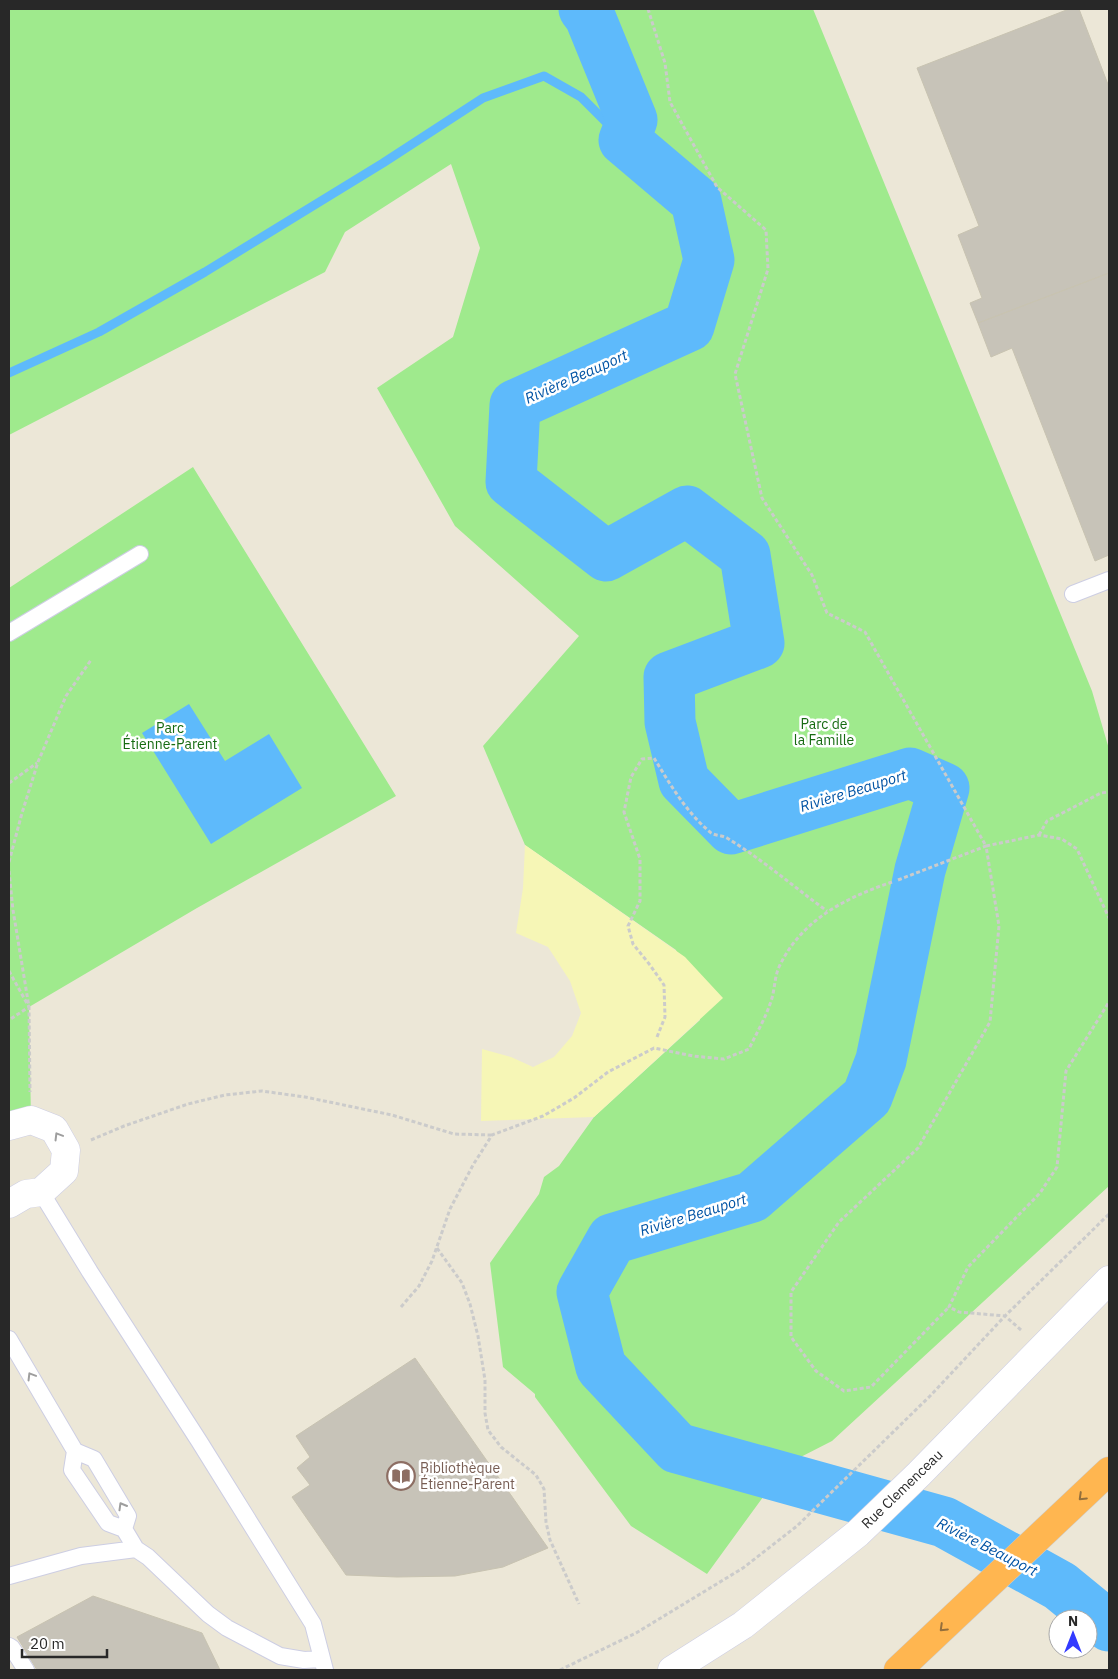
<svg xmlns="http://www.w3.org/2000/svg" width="1118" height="1679" viewBox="0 0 1118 1679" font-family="'IBM Plex Sans',sans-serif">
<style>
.green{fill:#9fea8d}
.sand{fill:#f6f6b6}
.water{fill:#5ebafb}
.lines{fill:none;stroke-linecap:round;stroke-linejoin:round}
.stream{stroke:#5ebafb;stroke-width:9}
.river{stroke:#5ebafb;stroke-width:51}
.building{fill:#c7c3b8;stroke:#c8c3b1}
.service-casing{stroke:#cdcee3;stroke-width:18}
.minor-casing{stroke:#cdcee3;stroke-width:29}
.tertiary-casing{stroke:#cdcee3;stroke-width:29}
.motorway-casing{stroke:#cbcbcb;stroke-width:29}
.path{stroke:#cbcbcb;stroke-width:3;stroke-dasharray:4 2.5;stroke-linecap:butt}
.service{stroke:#fff;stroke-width:16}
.minor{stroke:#fff;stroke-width:28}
.tertiary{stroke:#fff;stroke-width:28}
.motorway{stroke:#ffb650;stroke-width:28}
.oneway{stroke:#9e9e9e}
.oneway2{stroke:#946f3c}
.labels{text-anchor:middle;stroke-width:5;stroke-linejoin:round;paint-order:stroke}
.park-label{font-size:14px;fill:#176b12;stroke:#fff}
.education-label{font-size:14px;fill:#785e54;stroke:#fff;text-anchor:start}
.street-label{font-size:14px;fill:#282828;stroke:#fff}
.water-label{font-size:15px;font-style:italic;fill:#0053a4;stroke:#fff}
</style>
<rect width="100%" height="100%" fill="#ece7d7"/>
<path class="green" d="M9,9H813L1092,691L1109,749V1186L832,1441L787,1464L707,1574L631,1526L535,1397V1394L503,1367L490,1263L539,1194L544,1177L559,1166L594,1117L700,1020L676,950L525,845L483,746L579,636L455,526L377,388L453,337L480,248L451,164L345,232L325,272L9,435Z
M193,467L396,796L197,908L29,1007L31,1120L9,1126V588Z"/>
<path class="sand" d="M525,845L685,957L723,998L594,1117L481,1121L482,1049L511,1057L533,1067L554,1057L572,1036L581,1013L570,981L548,947L516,933L523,888Z"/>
<path class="water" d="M189,704L225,761L269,734L302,788L211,844L142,733Z"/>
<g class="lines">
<path class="stream" d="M9,373L99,332L205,272L383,163L483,98L544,76L581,97L624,140"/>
<path class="river" d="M584,9L590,17L632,120L624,140L696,201L709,260L689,326L515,405L511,482L606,556L687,511L745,555L759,643L669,677L670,722L684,781L731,829L910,773L944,788L920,870L881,1060L867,1097L752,1197L612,1239L582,1292L601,1367L677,1448L944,1522L1060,1586L1109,1626"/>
</g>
<path class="building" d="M1069,9H1079L1109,87V273L978,323L970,303L982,298L958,235L979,226L917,68Z
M1109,273V555L1095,561L1012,348L991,357L978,323Z
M415,1358L548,1548L503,1567L455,1576L397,1577L346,1575L292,1497L310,1485L297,1468L310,1457L296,1436Z
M93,1596L202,1633L220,1670H37L17,1637Z"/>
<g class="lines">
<defs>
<path id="service" d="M1073,594L1109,580
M9,633L140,554
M41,1192L90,1272L199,1441L313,1624L325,1670
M9,1339L75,1451L94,1459L128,1516L124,1529L136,1549
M75,1451L72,1470L108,1523L124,1529
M9,1576L81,1556L136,1549L148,1557L208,1614L227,1628L280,1656L304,1660L322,1659
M9,1646L12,1648L26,1670"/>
<path id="minor" d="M9,1126L31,1120L54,1129L66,1150L64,1171L41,1192L26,1194L9,1204"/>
<path id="tertiary" d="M672,1670L743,1625L858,1533L919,1474L1109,1280"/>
<path id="motorway" d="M898,1670L1109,1471"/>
</defs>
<use href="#service" class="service-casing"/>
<use href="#minor" class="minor-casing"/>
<use href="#tertiary" class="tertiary-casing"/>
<use href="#motorway" class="motorway-casing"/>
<path class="path" d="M648,9L665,63L670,102L717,187L766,230L768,269L735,374L762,498L812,575L827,613L865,632L986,846L1039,835L1062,839L1077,849L1109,918
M9,783L37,763
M1039,835L1047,821L1101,793L1109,792
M9,862L22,813L38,762L66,696L91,660
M9,871L13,910L29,1007L30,1092
M898,880L986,846L999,926L990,1022L918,1148L839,1222L791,1292V1337L816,1371L844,1391L871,1387L949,1307
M9,971L29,1007L9,1020
M657,1037L665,1017L664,985L650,965L633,944L628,926L640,901V859L624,812L631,777L642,759L654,758C670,784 686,812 710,832C714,836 722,835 727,838C763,860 794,887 827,911
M91,1140L124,1126L188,1104L225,1095L262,1091L305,1097L392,1115L454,1134L492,1135
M437,1248L462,1283L470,1304L478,1336L485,1380V1413L488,1430L501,1447L536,1475L544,1489L546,1522L550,1540L579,1604
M401,1307L419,1286L432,1261L450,1209L473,1165L492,1135L543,1116L574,1098L608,1072L654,1048L693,1056L724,1059L749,1049C756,1034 765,1019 770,1004C775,992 774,978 779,967C801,920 845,898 892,882
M1021,1330L1005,1316L959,1312L949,1307L968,1267L1040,1193L1057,1167L1066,1071L1109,1002
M560,1670L636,1633L743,1568L797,1526L930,1396L1005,1316L1109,1214"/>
<use href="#service" class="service"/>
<use href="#minor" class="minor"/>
<use href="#tertiary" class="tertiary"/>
<use href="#motorway" class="motorway"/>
</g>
<defs><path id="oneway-chevron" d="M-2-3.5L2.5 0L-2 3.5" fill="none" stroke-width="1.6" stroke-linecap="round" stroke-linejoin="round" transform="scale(1.25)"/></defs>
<g class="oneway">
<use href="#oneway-chevron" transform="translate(58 1136) rotate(-121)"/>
<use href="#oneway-chevron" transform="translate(31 1376) rotate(-121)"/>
<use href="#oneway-chevron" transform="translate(122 1506) rotate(-120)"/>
</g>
<g class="oneway2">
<use href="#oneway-chevron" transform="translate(1082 1497) rotate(136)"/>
<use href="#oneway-chevron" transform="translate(943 1628) rotate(136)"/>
</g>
<defs>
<symbol id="library-ring" viewBox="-11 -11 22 22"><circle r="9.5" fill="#fff" stroke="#8d6e63" stroke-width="1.5"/><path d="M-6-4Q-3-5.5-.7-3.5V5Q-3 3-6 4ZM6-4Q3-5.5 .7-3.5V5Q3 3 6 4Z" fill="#8d6e63"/></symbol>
</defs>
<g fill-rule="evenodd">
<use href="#library-ring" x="385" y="1460" width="32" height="32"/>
</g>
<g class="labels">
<g class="park-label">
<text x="824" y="729">Parc de<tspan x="824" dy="16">la Famille</tspan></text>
<text x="170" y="733">Parc<tspan x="170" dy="16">Étienne-Parent</tspan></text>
</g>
<g class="education-label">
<text x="420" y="1473">Bibliothèque<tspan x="420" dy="16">Étienne-Parent</tspan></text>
</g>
<g class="street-label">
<text transform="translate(902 1489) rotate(-44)" y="5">Rue Clemenceau</text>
</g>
<g class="water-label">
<text transform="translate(576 377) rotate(-24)" y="5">Rivière Beauport</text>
<text transform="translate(853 791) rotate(-17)" y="5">Rivière Beauport</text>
<text transform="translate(693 1215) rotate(-17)" y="5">Rivière Beauport</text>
<text transform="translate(987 1547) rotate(27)" y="5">Rivière Beauport</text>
</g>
</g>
<rect width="1118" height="1679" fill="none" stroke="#282828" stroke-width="20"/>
<g transform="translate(1073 1634)"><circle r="24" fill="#ffffff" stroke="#a9a9a9"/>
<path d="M0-4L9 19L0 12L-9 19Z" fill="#323aff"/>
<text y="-8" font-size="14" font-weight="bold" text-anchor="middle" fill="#282828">N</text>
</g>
<path d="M22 1649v8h85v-8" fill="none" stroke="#282828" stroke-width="2.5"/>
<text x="30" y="1649" font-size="15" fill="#282828" stroke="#ffffff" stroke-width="4" paint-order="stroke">20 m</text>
</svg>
